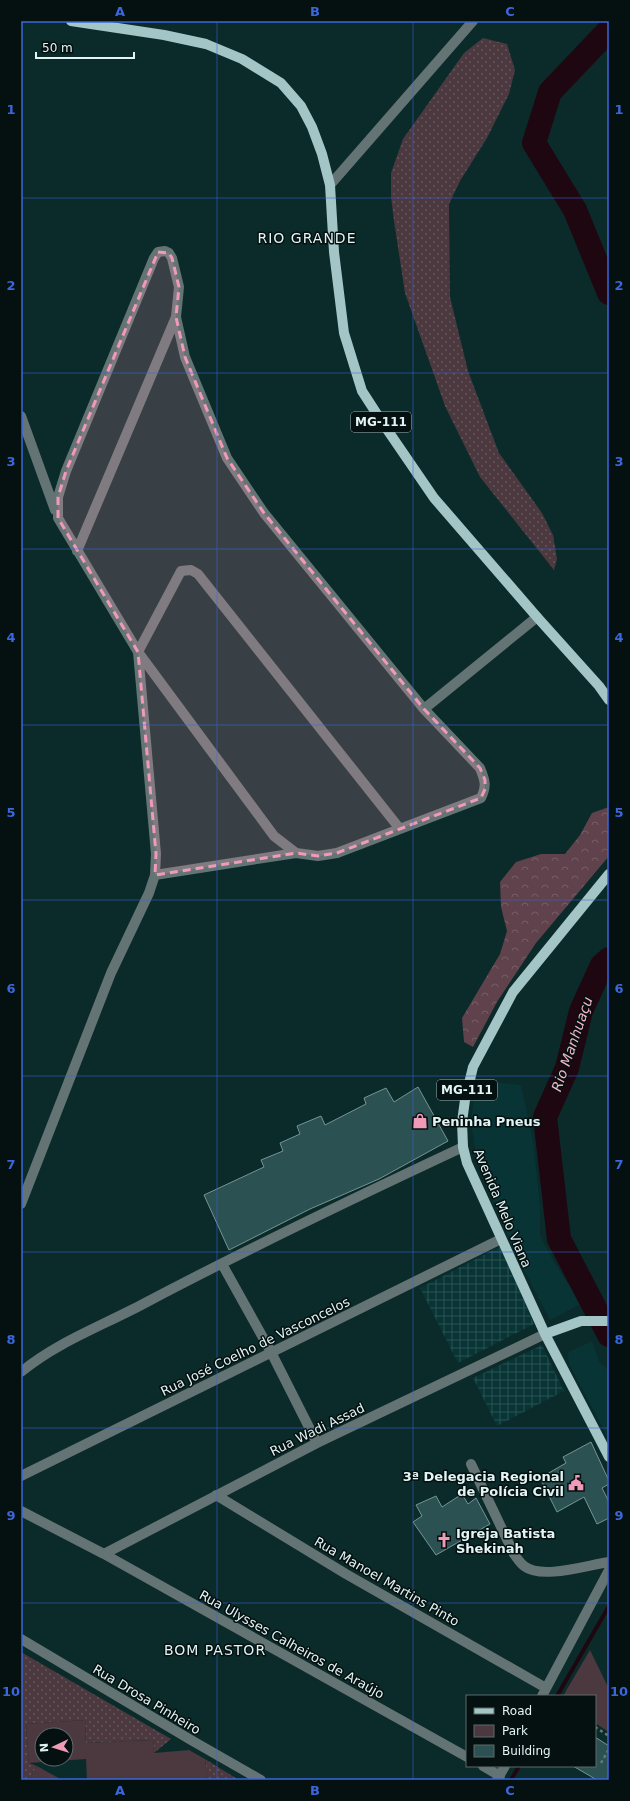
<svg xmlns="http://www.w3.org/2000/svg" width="630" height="1801" viewBox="0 0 630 1801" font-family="'DejaVu Sans',sans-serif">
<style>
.built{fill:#083435}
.industrial{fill:url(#industrial-grid)}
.grass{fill:url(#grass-dots)}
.forest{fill:url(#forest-crowns)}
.park{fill:#4b393f;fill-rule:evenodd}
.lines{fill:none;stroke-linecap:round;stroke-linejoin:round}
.stream{stroke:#1e0710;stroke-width:4}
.river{stroke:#1e0710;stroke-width:24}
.building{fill:#2c5152;stroke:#759595}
.path{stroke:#607a7a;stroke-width:2.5;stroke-dasharray:3 3;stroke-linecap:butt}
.minor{stroke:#647474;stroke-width:10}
.major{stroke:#a3c5c6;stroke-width:10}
.marked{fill:#f09ab7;fill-opacity:0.2;stroke:#f09ab7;stroke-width:3;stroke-dasharray:8 5;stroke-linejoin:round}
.grid{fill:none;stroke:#3b67dc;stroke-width:1;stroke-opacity:0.55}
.labels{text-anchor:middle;stroke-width:3;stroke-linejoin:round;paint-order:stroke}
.shield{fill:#051010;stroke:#a0b0b0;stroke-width:1}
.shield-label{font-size:12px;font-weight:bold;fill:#e3f4f4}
.poi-label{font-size:13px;font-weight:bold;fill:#e3f4f4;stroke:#051010;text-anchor:start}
.street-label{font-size:13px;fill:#e3f4f4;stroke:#051010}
.neighbourhood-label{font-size:14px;letter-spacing:1px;fill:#e3f4f4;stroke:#051010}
.water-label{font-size:14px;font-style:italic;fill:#efb4c6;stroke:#051010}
.neatline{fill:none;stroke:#3b67dc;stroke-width:1.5}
.grid-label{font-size:13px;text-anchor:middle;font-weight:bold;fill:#3b67dc}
</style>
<defs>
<pattern id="industrial-grid" width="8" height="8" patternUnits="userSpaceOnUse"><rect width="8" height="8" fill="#083435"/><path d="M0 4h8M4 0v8" fill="none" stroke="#2c5253"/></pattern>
<pattern id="grass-dots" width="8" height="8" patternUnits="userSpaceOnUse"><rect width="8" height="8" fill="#4b393f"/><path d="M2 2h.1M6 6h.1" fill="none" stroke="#65565b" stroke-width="1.8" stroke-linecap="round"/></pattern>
<pattern id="forest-crowns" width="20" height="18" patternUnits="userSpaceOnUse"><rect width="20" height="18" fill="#5f424b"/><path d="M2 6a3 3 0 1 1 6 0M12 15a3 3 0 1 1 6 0" fill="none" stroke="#765e66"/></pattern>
</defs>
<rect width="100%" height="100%" fill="#0b2a2a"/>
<path class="built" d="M476,1080L521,1085L533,1140L540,1205V1235L554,1262L581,1304L550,1320L512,1247L476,1157L471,1121Z
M592,1341L600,1363L609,1370V1440L569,1364L568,1352Z"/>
<path class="industrial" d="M501,1246L534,1324L458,1363L420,1288Z
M542,1345L564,1391L497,1426L473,1378Z"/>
<path class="grass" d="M483,38L507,44L515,70L509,94L487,138L460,181L449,204L450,297L468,371L499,453L542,513L553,535L557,559L554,570L480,477L445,406L405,293L394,221L391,197V173L403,139L464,53Z
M21,1652L171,1739L154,1753L153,1740L86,1743L85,1720L26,1724L29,1763L37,1766L29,1780H21Z
M205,1759L239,1780H207Z"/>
<path class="forest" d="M609,807V856L536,943L497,1002L473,1047L464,1042L462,1018L500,954L507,931L501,907L500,882L516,862L541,854H565L580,835L592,813Z"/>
<path class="park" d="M590,1650L609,1689V1732L595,1723V1696H563Z
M85,1720L86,1743L153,1740L154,1753L189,1750L205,1759L207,1780H87L86,1759L29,1763L26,1724ZM42,1735H66V1759H42Z
M37,1766L62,1780H29Z"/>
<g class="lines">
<path class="stream" d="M557,1696L609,1606
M511,1780L519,1766"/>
<path class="river" d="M609,30L550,92L534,143L575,210L609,293
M609,959L602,965L581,1011L567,1068L545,1117L559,1239L609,1335"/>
</g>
<path class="building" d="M418,1087L448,1141L379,1179L310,1209L229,1250L204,1195L264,1167L261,1160L283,1151L280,1143L300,1134L297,1126L321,1116L325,1125L366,1104L364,1098L386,1088L394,1102Z
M591,1442L609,1481V1484L602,1488L609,1502V1518L597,1524L584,1497L557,1512L540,1478L566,1463L563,1457Z
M462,1494L468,1504L476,1498L490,1524L436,1555L413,1522L422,1516L416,1505L436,1496L442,1507Z
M595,1737L609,1746V1780H597L573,1766H595Z"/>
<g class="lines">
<path class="path" d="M595,1727L609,1736
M601,1763L609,1749"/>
<path class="minor" d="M330,185L473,21
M165,251L169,253L172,258L179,287L176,317L185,357L227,458L264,513L424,709L480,768C485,780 487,786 481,798L337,853L318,856L296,853L274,836L138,652L58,518V497L66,471L154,258L158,252Z
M21,416L55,510
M77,551L176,317
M424,709L537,617
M155,875L296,853
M21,1204L111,973L149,893L155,875L156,854L138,652L181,571L191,570L198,574L400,829
M222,1264L271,1352L317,1443
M21,1372C57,1342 104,1325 145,1303C249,1248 356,1197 463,1147
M471,1464L514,1554C517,1558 520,1563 524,1566C542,1580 587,1565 609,1562
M21,1476L501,1239
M216,1495L346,1574L546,1688
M21,1511L104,1554L467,1757
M104,1554L317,1443L545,1334
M21,1639L191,1740L261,1780
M542,1696L609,1570
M483,1766L500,1776
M497,1780L505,1766"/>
<path class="major" d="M71,21L164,35L206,44L242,59L281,83L301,106L312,127L322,154L330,185L334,252L344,333L362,391L384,425L434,498L537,617L599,686L609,700
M609,874L513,992L473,1067L465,1100L462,1122L463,1147L467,1163L545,1334L609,1457
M545,1334L581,1321H609"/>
</g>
<path class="marked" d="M158,252L169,253L172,258L179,287L176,317L185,357L227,458L264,513L424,709L480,768L485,780V789L481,798L337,853L318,856L296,853L155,875L156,854L138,652L58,518V497L66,471Z"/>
<path class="grid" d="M217,21V1780M413,21V1780M21,198H609M21,373H609M21,549H609M21,725H609M21,900H609M21,1076H609M21,1252H609M21,1428H609M21,1603H609"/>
<defs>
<symbol id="shop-bare" viewBox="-9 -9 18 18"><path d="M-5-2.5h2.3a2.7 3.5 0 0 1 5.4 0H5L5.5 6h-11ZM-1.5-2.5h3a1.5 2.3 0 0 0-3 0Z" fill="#f09ab7" stroke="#051010" stroke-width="2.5" paint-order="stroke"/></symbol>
<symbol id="civic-bare" viewBox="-9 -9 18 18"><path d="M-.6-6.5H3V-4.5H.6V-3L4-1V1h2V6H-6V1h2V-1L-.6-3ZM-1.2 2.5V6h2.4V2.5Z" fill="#f09ab7" stroke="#051010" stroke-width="2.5" paint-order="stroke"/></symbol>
<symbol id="church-bare" viewBox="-9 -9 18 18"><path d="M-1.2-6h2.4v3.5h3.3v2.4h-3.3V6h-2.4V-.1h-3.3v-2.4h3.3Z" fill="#f09ab7" stroke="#051010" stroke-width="2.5" paint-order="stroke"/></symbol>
</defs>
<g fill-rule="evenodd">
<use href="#shop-bare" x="409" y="1110" width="22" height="22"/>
<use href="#civic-bare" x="565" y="1472" width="22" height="22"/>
<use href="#church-bare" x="433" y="1529" width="22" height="22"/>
</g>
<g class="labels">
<g class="shield">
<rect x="351" y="412" width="60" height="20" rx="3"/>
<rect x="437" y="1080" width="60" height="20" rx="3"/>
</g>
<g class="shield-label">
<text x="381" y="426">MG-111</text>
<text x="467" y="1094">MG-111</text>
</g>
<g class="poi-label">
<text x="432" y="1126">Peninha Pneus</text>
<text x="564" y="1481" text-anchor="end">3ª Delegacia Regional<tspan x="564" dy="15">de Polícia Civil</tspan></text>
<text x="456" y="1538">Igreja Batista<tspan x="456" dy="15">Shekinah</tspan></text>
</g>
<g class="street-label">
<text transform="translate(503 1208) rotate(67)" y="5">Avenida Melo Viana</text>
<text transform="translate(255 1346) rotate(-26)" y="5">Rua José Coelho de Vasconcelos</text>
<text transform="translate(317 1429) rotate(-26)" y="5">Rua Wadi Assad</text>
<text transform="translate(387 1581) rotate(30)" y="5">Rua Manoel Martins Pinto</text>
<text transform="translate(292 1644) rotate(29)" y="5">Rua Ulysses Calheiros de Araújo</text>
<text transform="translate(147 1699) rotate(31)" y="5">Rua Drosa Pinheiro</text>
</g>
<g class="neighbourhood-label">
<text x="307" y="243">RIO GRANDE</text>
<text x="215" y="1655">BOM PASTOR</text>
</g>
<g class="water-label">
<text transform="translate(572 1044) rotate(-71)" y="5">Rio Manhuaçu</text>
</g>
</g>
<rect width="630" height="1801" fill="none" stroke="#051010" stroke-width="44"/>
<rect x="466" y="1695" width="130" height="72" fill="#051010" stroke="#5e6b6b"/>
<rect x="474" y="1708" width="20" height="6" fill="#a3c5c6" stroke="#5e6b6b"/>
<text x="502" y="1715" font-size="12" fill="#e3f4f4">Road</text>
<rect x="474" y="1725" width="20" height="12" fill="#4b393f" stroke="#5e6b6b"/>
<text x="502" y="1735" font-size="12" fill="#e3f4f4">Park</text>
<rect x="474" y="1745" width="20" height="12" fill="#2c5152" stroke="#5e6b6b"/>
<text x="502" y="1755" font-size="12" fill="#e3f4f4">Building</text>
<g transform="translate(54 1747) rotate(266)"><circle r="19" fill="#051010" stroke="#5e6b6b"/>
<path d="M0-3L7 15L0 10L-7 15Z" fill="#f09ab7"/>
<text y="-6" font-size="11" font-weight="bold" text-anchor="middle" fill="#e3f4f4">N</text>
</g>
<path d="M36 52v6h98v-6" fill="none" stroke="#e3f4f4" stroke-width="2"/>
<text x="42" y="52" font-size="12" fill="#e3f4f4" stroke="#051010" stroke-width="3" paint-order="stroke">50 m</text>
<rect x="22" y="22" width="586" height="1757" class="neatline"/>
<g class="grid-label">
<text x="120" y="16">A</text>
<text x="315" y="16">B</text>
<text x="510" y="16">C</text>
<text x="11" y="114">1</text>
<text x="619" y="114">1</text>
<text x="11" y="290">2</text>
<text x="619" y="290">2</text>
<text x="11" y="466">3</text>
<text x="619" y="466">3</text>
<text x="11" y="642">4</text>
<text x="619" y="642">4</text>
<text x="11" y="817">5</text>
<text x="619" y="817">5</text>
<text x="11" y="993">6</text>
<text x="619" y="993">6</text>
<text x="11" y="1169">7</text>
<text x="619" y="1169">7</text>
<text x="11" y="1344">8</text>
<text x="619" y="1344">8</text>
<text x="11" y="1520">9</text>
<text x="619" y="1520">9</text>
<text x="11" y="1696">10</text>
<text x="619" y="1696">10</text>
<text x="120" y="1795">A</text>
<text x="315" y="1795">B</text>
<text x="510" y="1795">C</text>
</g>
</svg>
